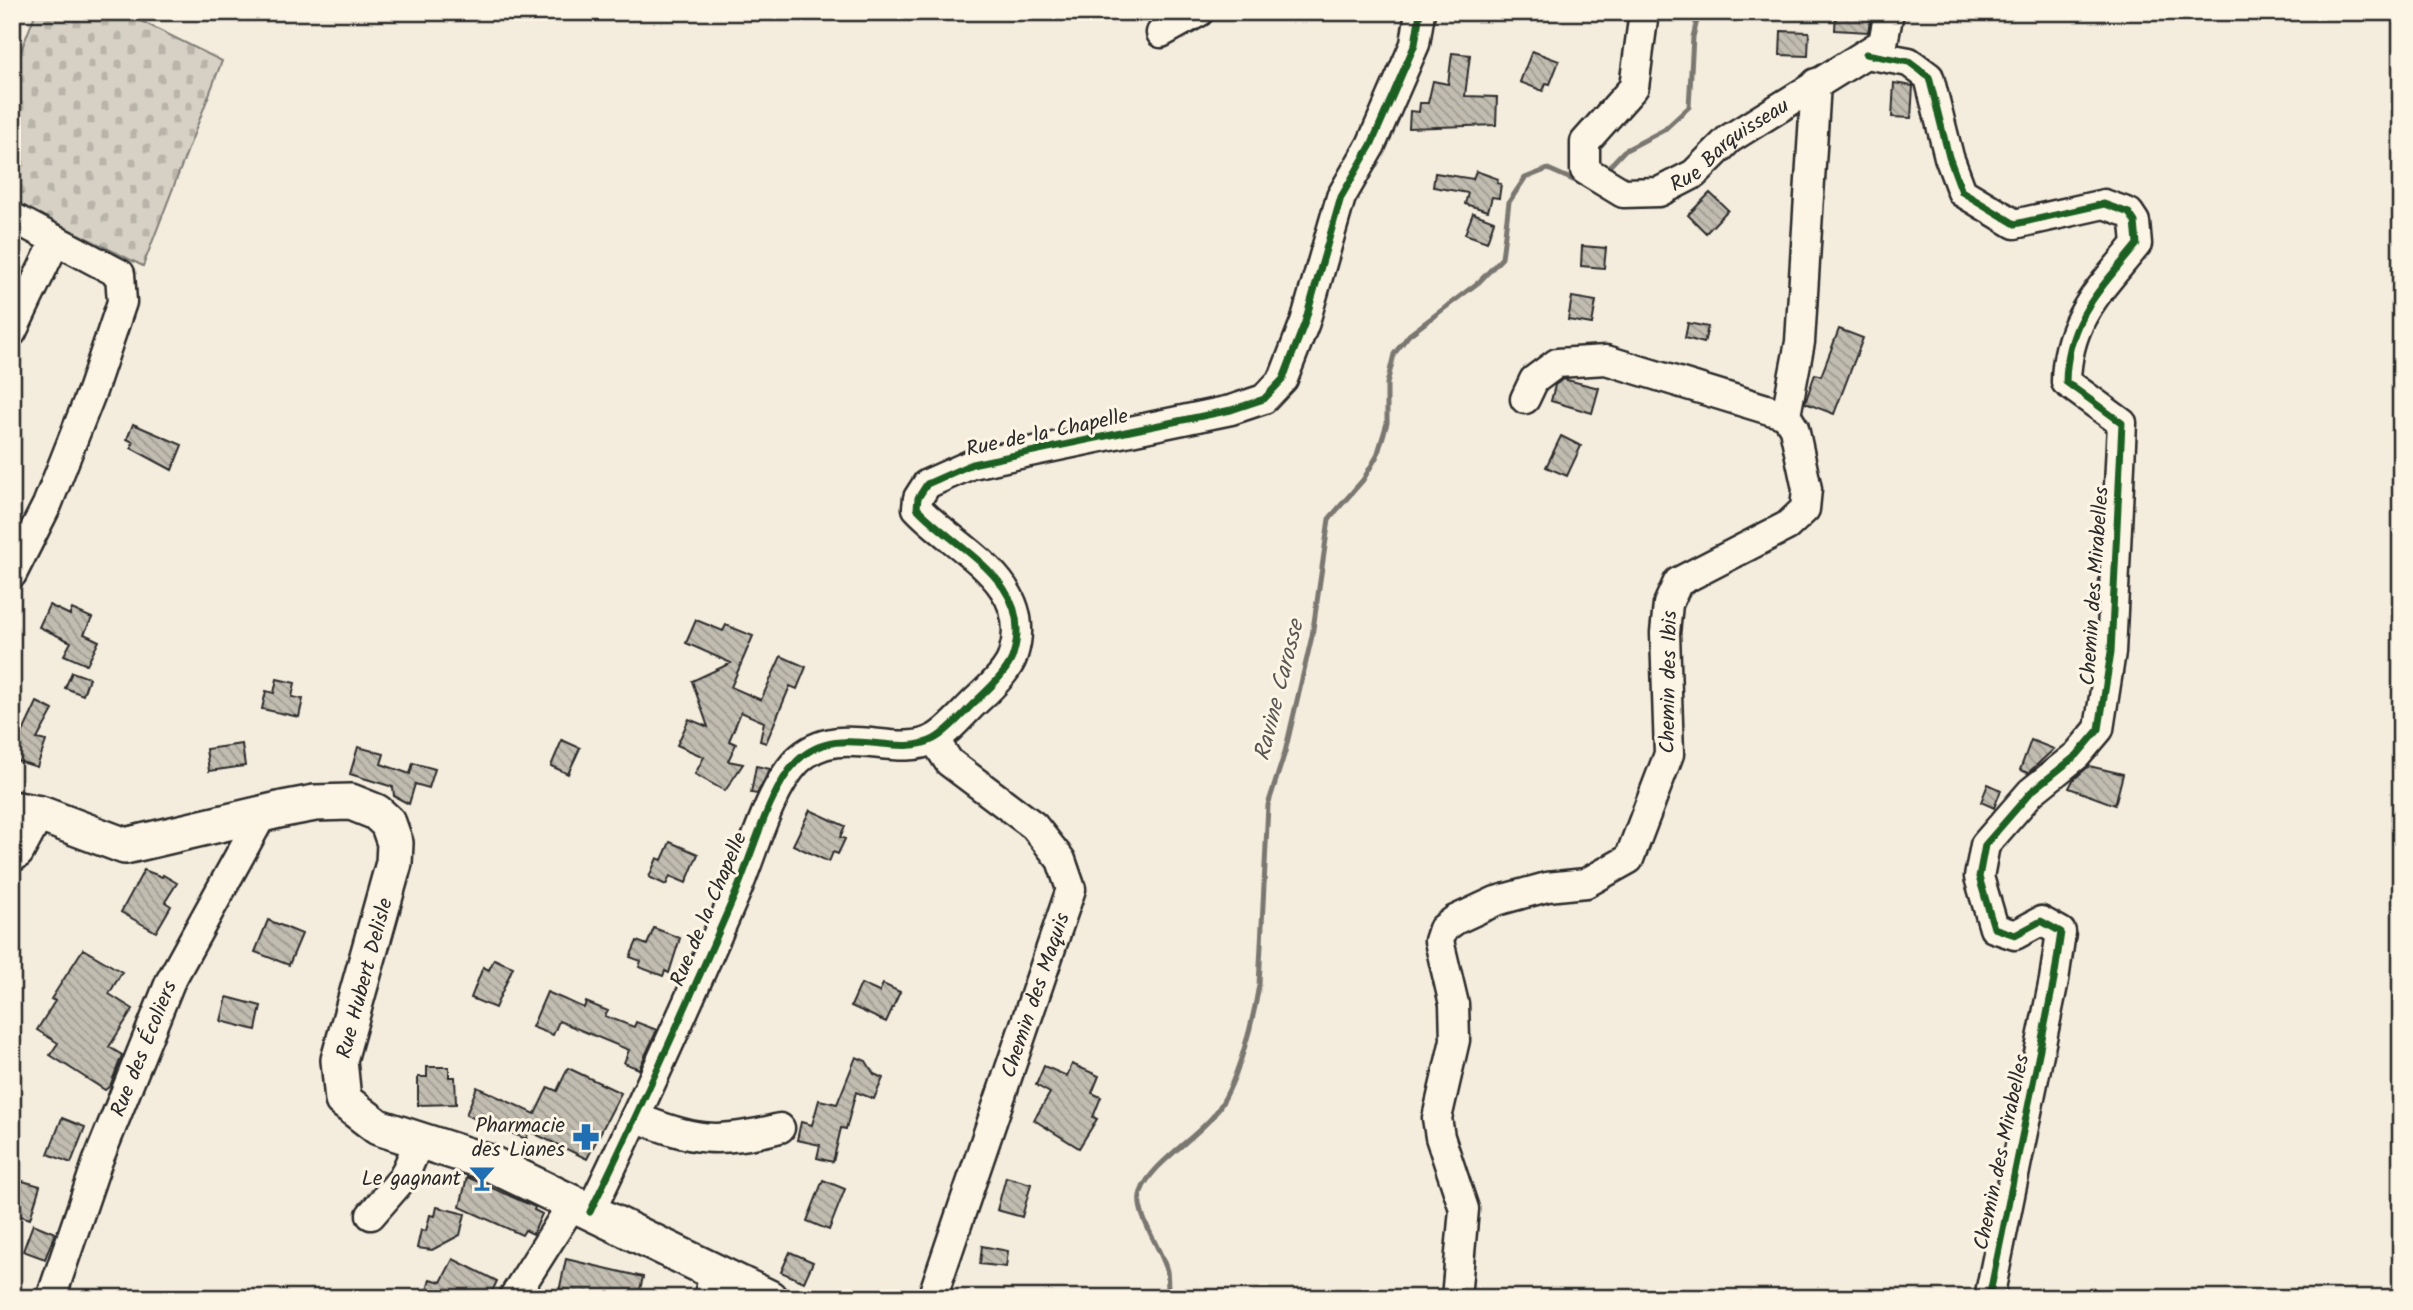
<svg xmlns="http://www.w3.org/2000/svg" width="2413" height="1310" viewBox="0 0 2413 1310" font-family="Kalam,sans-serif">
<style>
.cemetery{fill:url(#cemetery-stones);stroke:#807e78;stroke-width:2}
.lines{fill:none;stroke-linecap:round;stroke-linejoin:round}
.stream{stroke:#7a7771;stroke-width:5}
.building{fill:url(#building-back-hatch);stroke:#2b2b2b;stroke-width:2}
.minor-casing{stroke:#2b2b2b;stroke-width:33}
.major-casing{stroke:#2b2b2b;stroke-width:40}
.minor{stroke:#fcf5e5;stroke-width:28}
.major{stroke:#fcf5e5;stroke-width:35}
.cycleway-casing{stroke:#fcf5e5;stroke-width:11}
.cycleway{stroke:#1b5e20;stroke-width:7}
.labels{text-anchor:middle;stroke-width:6;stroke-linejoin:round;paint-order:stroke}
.street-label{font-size:21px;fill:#2b2b2b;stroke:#fcf5e5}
.poi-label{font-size:21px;fill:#2b2b2b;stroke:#fcf5e5;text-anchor:end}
.water-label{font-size:23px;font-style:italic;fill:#595754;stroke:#fcf5e5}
</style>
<defs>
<pattern id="cemetery-stones" width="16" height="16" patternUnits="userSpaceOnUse" patternTransform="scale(1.75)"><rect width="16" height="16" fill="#d6d1c4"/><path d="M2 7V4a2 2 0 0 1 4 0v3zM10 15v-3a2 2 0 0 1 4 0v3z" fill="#b8b4a9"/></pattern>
<pattern id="building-back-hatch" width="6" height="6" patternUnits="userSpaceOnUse" patternTransform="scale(1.75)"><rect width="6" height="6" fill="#c2bdb1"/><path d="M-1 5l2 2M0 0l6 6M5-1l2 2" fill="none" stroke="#9e9a90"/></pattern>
</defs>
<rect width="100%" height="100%" fill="#f4edde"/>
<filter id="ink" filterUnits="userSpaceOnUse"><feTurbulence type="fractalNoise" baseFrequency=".0143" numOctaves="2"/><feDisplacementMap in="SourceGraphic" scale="14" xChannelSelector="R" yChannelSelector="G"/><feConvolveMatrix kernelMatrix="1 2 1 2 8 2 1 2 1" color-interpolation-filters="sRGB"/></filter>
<g filter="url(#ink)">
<path class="cemetery" d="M36,12H143L141,21L222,61L143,266L12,201V74Z"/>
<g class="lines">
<path class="stream" d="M1605,171L1624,151L1664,130L1689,107L1693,37L1699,12
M1168,1298C1168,1289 1168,1279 1167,1271C1162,1249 1133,1212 1141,1192C1150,1165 1196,1138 1214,1115C1237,1086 1253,1022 1259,985L1268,805L1285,752L1312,636L1329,519L1363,480L1377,456L1387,423V384L1394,354L1409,335L1479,282L1502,258L1509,202L1525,178L1548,169L1580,183"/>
</g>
<path class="building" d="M1836,12H1872L1868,32L1835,30Z
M1781,31L1809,32L1808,56L1780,55Z
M1532,51L1559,61L1550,84L1546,83L1543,91L1520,82Z
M1452,53L1470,55L1465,96L1497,97L1496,125L1409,128L1410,111L1419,112L1420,103H1428L1433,81L1448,84Z
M1894,83L1913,86L1911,118L1892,117Z
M1476,171L1498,179L1497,183L1501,184L1499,198L1492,197L1488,211L1465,204L1468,193L1433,187L1435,173L1473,179Z
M1710,193L1728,210L1706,233L1688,215Z
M1473,213L1494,221L1487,242L1465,234Z
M1582,246L1606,248L1604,268L1581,266Z
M1572,297L1596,301L1592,324L1568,320Z
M1688,323L1708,327L1704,343L1685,338Z
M1839,329L1863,338L1834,414L1805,403L1815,374L1821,376Z
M1563,379L1599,388L1592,413L1551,401L1555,385Z
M133,424L182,445L172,470L131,448L133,442L127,439Z
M1561,436L1581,446L1567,476L1546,467Z
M49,605L70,615L72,609L92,618L84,634L99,641L87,665L64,655L71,642L39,627Z
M696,620L723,631L726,625L753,636L731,687L761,700L781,656L806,667L797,689L790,686L766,743L760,741L764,722L741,712L729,741L736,744L728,761L743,764L725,791L695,774L704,757L677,745L689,719L708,727L692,681L731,663L686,643Z
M72,672L89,678L83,695L65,688Z
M277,679L295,683L292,697L303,699L299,717L262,709L266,691L274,693Z
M37,702L53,710L37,739L46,741L37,767L12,759V731L22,734Z
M562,740L580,748L568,774L551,766Z
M2031,740L2054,749L2028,773L2020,770Z
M242,744L245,766L209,771L206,749Z
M358,747L384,754L381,764L410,774L413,763L435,769L429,788L415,784L409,804L394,796L393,787L350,774Z
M756,766L770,769L757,794L751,793Z
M2089,766L2123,774L2115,805L2069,788L2073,780Z
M1988,784L2001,790L1994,808L1981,802Z
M810,810L845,826L840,837L845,839L838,854L833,852L829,862L793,845Z
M670,842L698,854L686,883L670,876L666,885L649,877L657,858L662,860Z
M144,870L162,877L163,875L177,883L165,902L171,906L156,932L121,912Z
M268,920L302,934L289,965L255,952Z
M654,928L680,938L669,973L665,971L663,976L639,967L641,961L630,957L637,941L647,945Z
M83,949L122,972L109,994L133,1009L109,1047L122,1055L110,1086L105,1090L50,1055L58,1043L37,1030L55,1001L51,999Z
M494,959L513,967L495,1008L471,998L483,967L489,970Z
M861,984L879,992L883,984L900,992L886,1022L851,1006Z
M547,992L584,1008L586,1002L608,1011L605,1016L634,1027L636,1022L657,1030L639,1069L624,1063L629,1050L559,1021L553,1035L532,1027Z
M227,997L261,1006L256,1030L221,1021Z
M856,1057L866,1061L874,1074L883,1078L874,1099L856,1092L846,1129L841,1128L833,1162L817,1158L820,1145L797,1140L801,1122L812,1125L819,1100L837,1104Z
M1072,1064L1099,1076L1092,1093L1101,1097L1093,1117L1097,1119L1079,1148L1034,1120L1050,1093L1036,1085L1044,1066L1067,1076Z
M427,1067H449V1077H455L456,1104L418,1105V1077H427Z
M568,1068L621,1093L587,1159L529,1131L526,1139L466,1115L477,1087L535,1114L548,1087L557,1091Z
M62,1118L85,1127L71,1163L48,1154Z
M467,1177L535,1207L534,1210L542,1214L533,1234L525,1230L522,1235L460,1207Z
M1006,1177L1031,1184L1022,1217L997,1210Z
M12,1178L40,1186L30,1219L12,1213Z
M823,1180L845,1189L829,1230L807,1221Z
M437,1207L465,1214L460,1235L432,1250L417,1248L421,1230L426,1231L430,1215L435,1216Z
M33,1224L55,1233L45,1259L23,1251Z
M982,1246L1008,1251L1006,1267L980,1264Z
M790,1252L813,1262L804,1282L781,1272Z
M453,1259L497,1281L489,1298H425L430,1279L441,1282Z
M566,1259L643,1277L638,1298L558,1296Z"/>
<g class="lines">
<defs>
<g id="minor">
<path id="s1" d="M1644,12L1634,87L1585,142V170L1623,193L1659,192L1694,174L1729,139L1883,43L1889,12"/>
<path d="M1161,33L1199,12"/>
<path d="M1866,54L1909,62L1929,77L1949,157L1962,192L2015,224L2104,204L2129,213L2135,222L2137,244C2100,290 2067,319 2066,382L2122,423L2111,652L2099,729L2077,755L2031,792L1985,845L1979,877L1994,928L2015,935L2041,921L2061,932L2054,980L1989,1298"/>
<path d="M12,217L120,274L122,302L92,391L47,505L12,574"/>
<path d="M12,332L56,240"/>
<path d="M1525,399L1534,380L1557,363L1606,360L1786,415"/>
<path d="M12,858L19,853L40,814"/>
<path d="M635,1117C694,1141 717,1144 780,1128"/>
<path d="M590,1212C642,1106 690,998 737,890C753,852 769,790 797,761C838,720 895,760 934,739C949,731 964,712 977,700C988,690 1009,670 1013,655C1036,582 957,551 917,508L918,498L927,484L972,464L1231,410L1264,399L1283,379L1305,322L1341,197L1371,145L1415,44L1420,12"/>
<path d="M371,1215L403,1178L420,1140"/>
<path id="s2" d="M51,1298L97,1163L170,982L263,813"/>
<path d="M513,1298L573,1203"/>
<path d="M708,1298L715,1272"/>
<path id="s3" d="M932,1298L1071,889L1061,860L1034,826L949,762L934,739"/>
<path d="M1456,1298L1464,1209L1440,1137L1437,1118L1455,1040L1454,1004L1439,941L1443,929L1455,920L1496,901L1547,887L1586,883L1629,859L1669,754L1665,633L1668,604L1678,582L1787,526L1805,509L1807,489L1794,428L1786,415L1800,342L1816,83"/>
</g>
<path id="major" d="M12,809L40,814L125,846L283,809L315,803L351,802L376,812L388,823L395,843L394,863L339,1060L343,1100L378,1127L487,1162L769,1298"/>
</defs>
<use href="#minor" class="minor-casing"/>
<use href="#major" class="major-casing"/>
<use href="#minor" class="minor"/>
<use href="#major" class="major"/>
<defs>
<path id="cycleway" d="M1866,54L1909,62L1929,77L1949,157L1962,192L2015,224L2104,204L2129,213L2135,222L2137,244C2100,290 2067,319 2066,382L2122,423L2111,652L2099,729L2077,755L2031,792L1985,845L1979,877L1994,928L2015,935L2041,921L2061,932L2054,980L1989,1298
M590,1212C642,1106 690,998 737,890C753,852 769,790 797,761C838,720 895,760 934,739C949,731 964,712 977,700C988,690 1009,670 1013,655C1036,582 957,551 917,508L918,498L927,484L972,464L1231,410L1264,399L1283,379L1305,322L1341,197L1371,145L1415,44L1420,12"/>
</defs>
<use href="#cycleway" class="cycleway-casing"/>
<use href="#cycleway" class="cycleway"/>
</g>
</g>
<defs>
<symbol id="pharmacy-bare" viewBox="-9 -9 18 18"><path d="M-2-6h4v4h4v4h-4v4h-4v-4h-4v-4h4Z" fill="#1f6fb2" stroke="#fcf5e5" stroke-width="2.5" paint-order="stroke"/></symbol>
<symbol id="bar-bare" viewBox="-9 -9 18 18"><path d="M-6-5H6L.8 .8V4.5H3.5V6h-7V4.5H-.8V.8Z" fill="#1f6fb2" stroke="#fcf5e5" stroke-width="2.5" paint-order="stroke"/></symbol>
</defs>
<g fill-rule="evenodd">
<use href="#pharmacy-bare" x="567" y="1118" width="38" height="38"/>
<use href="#bar-bare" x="463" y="1159" width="38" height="38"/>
</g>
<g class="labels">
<g class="street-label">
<text dy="7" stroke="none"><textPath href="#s1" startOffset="343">Rue Barquisseau</textPath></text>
<text transform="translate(1047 432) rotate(-12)" y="7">Rue de la Chapelle</text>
<text transform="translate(2094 586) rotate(-86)" y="7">Chemin des Mirabelles</text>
<text transform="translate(1668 682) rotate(-89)" y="7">Chemin des Ibis</text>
<text transform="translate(708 909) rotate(-67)" y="7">Rue de la Chapelle</text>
<text transform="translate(364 978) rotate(-75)" y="7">Rue Hubert Delisle</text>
<text dy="7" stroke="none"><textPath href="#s3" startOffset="320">Chemin des Maquis</textPath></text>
<text dy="7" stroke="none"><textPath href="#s2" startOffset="266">Rue des Écoliers</textPath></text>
<text transform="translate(2001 1152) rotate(-78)" y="7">Chemin des Mirabelles</text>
</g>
<g class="poi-label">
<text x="565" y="1132">Pharmacie<tspan x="565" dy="24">des Lianes</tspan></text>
<text x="461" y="1185">Le gagnant</text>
</g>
<g class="water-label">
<text transform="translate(1278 690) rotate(-76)" y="8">Ravine Carosse</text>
</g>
</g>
<rect width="2413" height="1310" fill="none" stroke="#fcf5e5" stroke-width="42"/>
<rect x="21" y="21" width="2371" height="1268" fill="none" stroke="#2b2b2b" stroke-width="2.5" filter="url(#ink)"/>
</svg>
